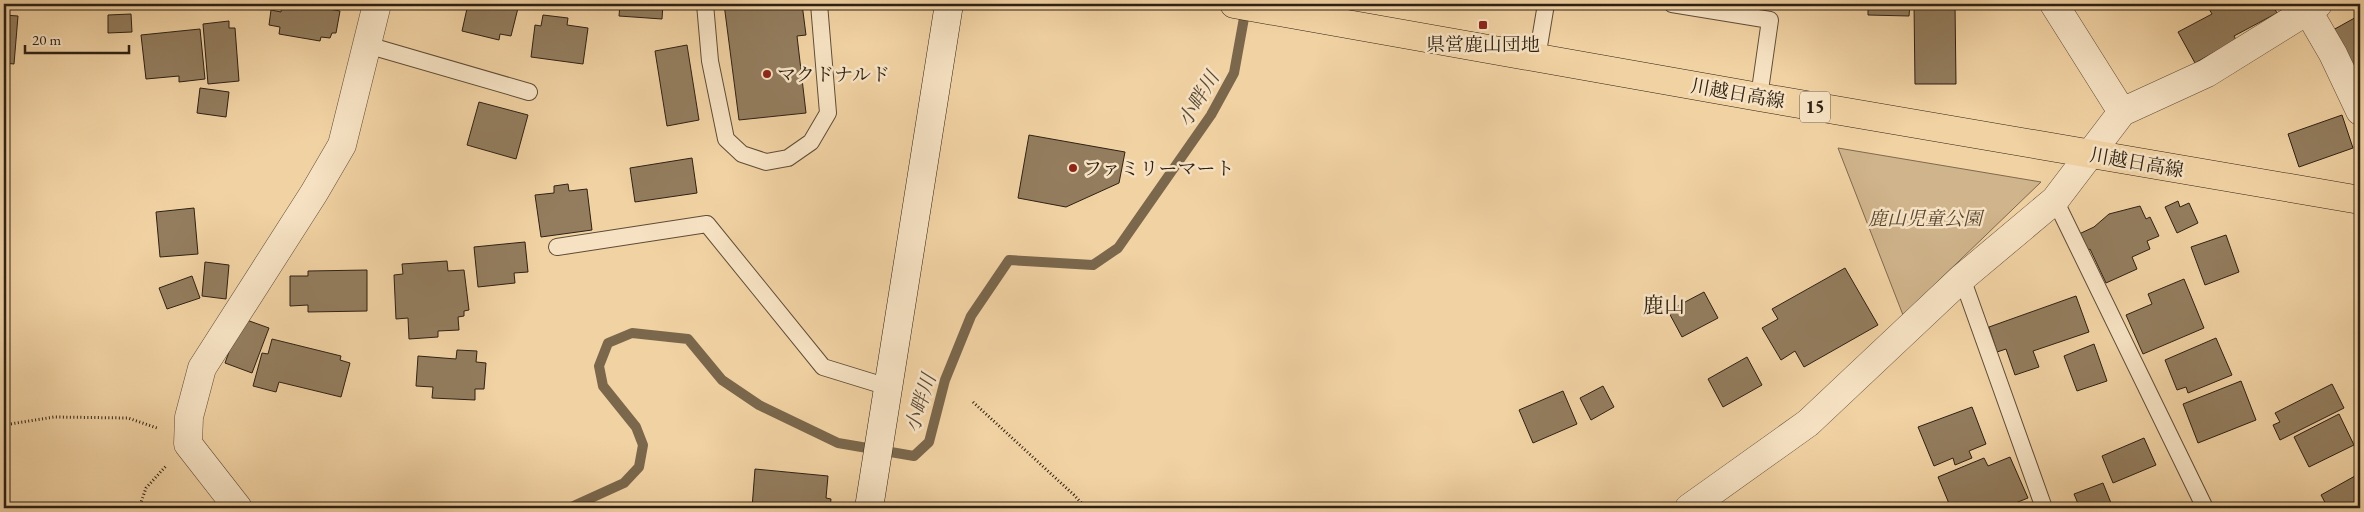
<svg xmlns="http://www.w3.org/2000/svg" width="2364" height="512" viewBox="0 0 2364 512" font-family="'EB Garamond','Noto Serif JP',serif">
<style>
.green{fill:#d0b48b;stroke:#7e6a50}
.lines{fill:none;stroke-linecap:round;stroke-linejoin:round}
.stream{stroke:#7a674c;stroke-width:10}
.building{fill:#937d5e;stroke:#2d2114}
.lane-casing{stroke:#5e4d38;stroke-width:18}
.street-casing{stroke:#5e4d38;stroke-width:29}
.secondary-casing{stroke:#2d2114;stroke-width:29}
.primary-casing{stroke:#2d2114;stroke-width:29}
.path{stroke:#2d2114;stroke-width:3;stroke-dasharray:1 2.5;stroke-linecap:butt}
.lane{stroke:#f6e2c3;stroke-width:16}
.street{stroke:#f6e2c3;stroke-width:28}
.secondary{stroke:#f6e2c3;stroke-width:28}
.primary{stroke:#f1d2a3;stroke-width:28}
.poi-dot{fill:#8f2418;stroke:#f6e2c3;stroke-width:2}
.labels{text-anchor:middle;stroke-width:5;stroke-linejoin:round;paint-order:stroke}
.shield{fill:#f6e2c3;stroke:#695b48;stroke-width:1}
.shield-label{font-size:18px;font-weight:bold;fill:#2d2114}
.poi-label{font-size:19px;fill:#2d2114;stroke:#f6e2c3;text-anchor:start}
.street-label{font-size:19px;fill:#2d2114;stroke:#f6e2c3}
.park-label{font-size:19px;font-style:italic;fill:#564632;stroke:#f6e2c3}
.water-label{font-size:20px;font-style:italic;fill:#5a4a35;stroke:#f6e2c3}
.quarter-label{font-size:21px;fill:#2d2114;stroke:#f6e2c3}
</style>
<rect width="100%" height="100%" fill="#f1d2a3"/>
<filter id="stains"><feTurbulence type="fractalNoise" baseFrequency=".004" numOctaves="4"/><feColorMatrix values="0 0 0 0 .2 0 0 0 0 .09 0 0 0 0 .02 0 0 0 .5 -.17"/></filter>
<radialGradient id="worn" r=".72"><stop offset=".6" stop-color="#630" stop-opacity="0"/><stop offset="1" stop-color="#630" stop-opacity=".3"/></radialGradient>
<path class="green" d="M1838,148L2041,182L1903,315Z"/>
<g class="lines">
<path class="stream" d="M569,508L624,483L639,467L643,445L636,427L603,386L599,366L608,343L632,333L688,339L722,380L759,405L838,443L914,456L929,442L945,380L971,316L1009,260L1093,265L1118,248L1211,115L1234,73L1246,7"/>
</g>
<path class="building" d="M282,4L300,8V4L340,11L336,33H332L330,38L321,37L320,41L279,34L280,27L269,25L271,10L281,12Z
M468,4H519L511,36L500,34L499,40L462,31Z
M620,4H663L662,19L619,16Z
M724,4H802L806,35L797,36L806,113L739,120Z
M1868,4H1910L1909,16L1868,15Z
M1914,4H1955L1956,84H1915Z
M2132,4H2181L2180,9L2132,7Z
M2215,4H2272L2277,13L2234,36L2236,40L2195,63L2178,32L2212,14L2208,7Z
M131,14L132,32L108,33V15Z
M4,15L18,16L14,64L4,63Z
M543,15L568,18L567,25L588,28L583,64L531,57L535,25L541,26Z
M2360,15V69L2356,71L2333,30Z
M229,21V28H235L239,81L208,84L203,24Z
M200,29L205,79L179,82V76L146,79L141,35Z
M687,45L699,120L667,126L655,51Z
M200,88L229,92L226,117L197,113Z
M479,102L528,115L516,159L467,145Z
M2342,115L2353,148L2299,167L2288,134Z
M1029,135L1125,152L1119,183L1066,207L1018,198Z
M692,158L697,193L635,202L630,168Z
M568,184L569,191L587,189L592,230L541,237L535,195L554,193V186Z
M2178,201L2180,207L2189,203L2198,223L2177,233L2165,207Z
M2140,206L2146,219L2150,217L2159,236L2147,241L2150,249L2132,257L2137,269L2106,283L2090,249L2087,251L2079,234L2094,227L2109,214Z
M194,208L198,254L160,257L156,212Z
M2226,235L2239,272L2205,285L2191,247Z
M525,242L528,272L514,273L515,283L478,287L474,247Z
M447,261L448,271L464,270L469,310L464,311V316L458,317L459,330L438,331V337L409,339L408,318L396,319L394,275L403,274L402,264Z
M205,262L229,265L226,299L202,296Z
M1845,268L1878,325L1804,367L1795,351L1781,360L1762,328L1778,319L1772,309Z
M367,270V311L308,312V305L290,306V276H308V271Z
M192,276L200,298L167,309L159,288Z
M2184,279L2204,328L2143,354L2126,315L2152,304L2148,294Z
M1704,292L1718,318L1682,337L1668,311Z
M2076,296L2089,332L2033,351L2039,367L2015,375L2006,349L1997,352L1989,327Z
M241,318L269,328L252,373L225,363Z
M2216,338L2232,375L2188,393L2186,387L2177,390L2165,360Z
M272,339L341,356L340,360L350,363L341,397L279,382L276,392L253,386L262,353L268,354Z
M2094,344L2107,381L2077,391L2064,356Z
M457,350L477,351L476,362L486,363L484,389H475V400L432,398L433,387L416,386L418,356L456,359Z
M1747,357L1762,385L1723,407L1708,379Z
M2241,381L2256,420L2198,443L2183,404Z
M2332,384L2344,408L2280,440L2273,425L2280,422L2275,413Z
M1603,386L1614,407L1591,420L1580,398Z
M1563,391L1577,424L1533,443L1519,410Z
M1972,407L1986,444L1969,451L1972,458L1955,465L1953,458L1934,466L1918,427Z
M2339,414L2354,445L2309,467L2294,437Z
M2144,438L2156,465L2113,483L2102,456Z
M2010,457L2028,498L2003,508H1959L1956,502L1950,506L1938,477L1984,458L1988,466Z
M755,469L828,476L826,498L831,499L830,508H752Z
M2355,476L2360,485V508H2328L2321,495Z
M2103,483L2113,508H2074L2079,506L2074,494Z"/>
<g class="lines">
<defs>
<path id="lane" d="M705,4L710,61L726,139L742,154L766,162L788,158L811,142L828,113L819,4
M1672,4L1770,20L1759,97
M367,45L529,92
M1537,58L1546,4
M2055,200L2205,508
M557,247L707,224L823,367L888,387
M1962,278L2044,508"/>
<path id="street" d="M2054,4L2122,112
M2308,11L2333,54L2360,111
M238,508L188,444L189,417L202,368L314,193L342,145L377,4
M1689,508L1808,423L1962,278L2055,200L2122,112L2207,73L2318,4"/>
<path id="secondary" d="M869,508L949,4"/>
<path id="primary" d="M1234,4L1759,97L2360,200"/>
</defs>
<use href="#lane" class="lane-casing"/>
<use href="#street" class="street-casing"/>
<use href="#secondary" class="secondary-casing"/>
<use href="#primary" class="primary-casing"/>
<path class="path" d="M973,402L1074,495L1086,508
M4,425L54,417L128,418L157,428
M139,508L146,488L166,466"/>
<use href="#lane" class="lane"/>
<use href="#street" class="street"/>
<use href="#secondary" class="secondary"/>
<use href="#primary" class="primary"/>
</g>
<g class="poi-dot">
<rect x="1478" y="20" width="10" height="10" rx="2.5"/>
<circle cx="767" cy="74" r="5"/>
<circle cx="1073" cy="168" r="5"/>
</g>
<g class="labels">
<rect class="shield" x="1800" y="91.5" width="30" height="31" rx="4"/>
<g class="shield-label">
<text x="1815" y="113">15</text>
</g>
<g class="poi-label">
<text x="1483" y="51" text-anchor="middle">県営鹿山団地</text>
<text x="777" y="81">マクドナルド</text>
<text x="1083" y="175">ファミリーマート</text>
</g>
<g class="street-label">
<text transform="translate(1738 93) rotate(10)" y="7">川越日高線</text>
<text transform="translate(2137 162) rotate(10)" y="7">川越日高線</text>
</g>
<g class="park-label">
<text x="1925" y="225">鹿山児童公園</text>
</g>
<g class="water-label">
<text transform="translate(1198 99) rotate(-59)" y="7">小畔川</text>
<text transform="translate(920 403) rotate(-72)" y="7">小畔川</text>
</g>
<g class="quarter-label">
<text x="1664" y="312">鹿山</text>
</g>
</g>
<rect width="2364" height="512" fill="none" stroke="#f1d2a3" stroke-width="20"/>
<rect x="5" y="5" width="2354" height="502" fill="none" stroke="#2d2114" stroke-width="2.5"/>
<rect x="10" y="10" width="2344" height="492" fill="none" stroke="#2d2114"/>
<path d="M25 45v8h104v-8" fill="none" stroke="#2d2114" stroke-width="2.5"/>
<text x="32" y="45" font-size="15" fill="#2d2114" stroke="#f6e2c3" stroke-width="4" paint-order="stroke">20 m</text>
<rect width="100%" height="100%" filter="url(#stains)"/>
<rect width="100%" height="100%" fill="url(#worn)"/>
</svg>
